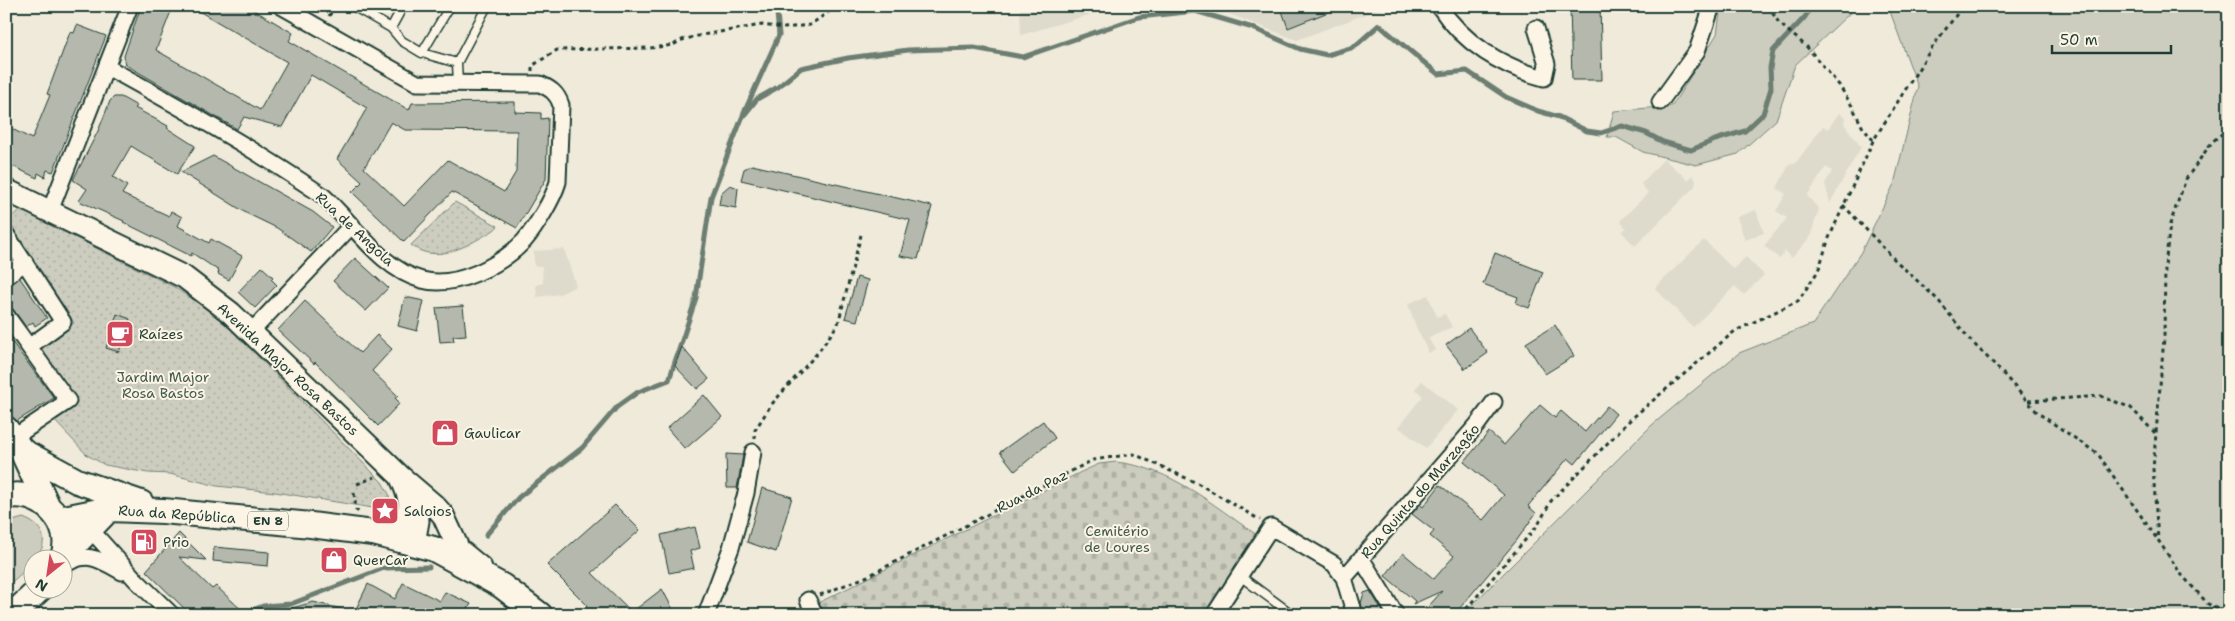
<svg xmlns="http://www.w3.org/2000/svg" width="2235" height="621" viewBox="0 0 2235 621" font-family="'Shantell Sans',sans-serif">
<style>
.built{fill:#dedbcc}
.green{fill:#cccdbf;stroke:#76857a}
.cemetery{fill:url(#cemetery-stones);stroke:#76857a}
.park{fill:url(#park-dots);stroke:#76857a}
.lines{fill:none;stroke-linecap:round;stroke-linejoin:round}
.stream{stroke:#6c7d71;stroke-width:5}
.building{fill:#b5b9ad;stroke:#1f3d34;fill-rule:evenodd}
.lane-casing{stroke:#1f3d34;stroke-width:11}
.street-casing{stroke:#1f3d34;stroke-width:19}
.secondary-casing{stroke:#1f3d34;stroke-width:25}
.primary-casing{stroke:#1f3d34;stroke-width:28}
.path{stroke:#1f3d34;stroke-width:3;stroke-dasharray:4 4;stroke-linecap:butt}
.lane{stroke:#fcf5e5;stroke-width:8}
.street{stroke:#fcf5e5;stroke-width:15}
.secondary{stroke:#fcf5e5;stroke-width:21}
.primary{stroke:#fcf5e5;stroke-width:24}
.labels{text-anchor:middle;stroke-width:4;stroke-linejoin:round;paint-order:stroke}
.shield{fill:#fcf5e5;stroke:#617469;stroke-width:1}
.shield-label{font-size:12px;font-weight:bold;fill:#1f3d34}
.street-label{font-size:14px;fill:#1f3d34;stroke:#fcf5e5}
.poi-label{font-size:14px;fill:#1f3d34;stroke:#fcf5e5;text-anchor:start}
.park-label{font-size:14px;fill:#425a50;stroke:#fcf5e5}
</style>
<defs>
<pattern id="cemetery-stones" width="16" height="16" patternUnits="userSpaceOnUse" patternTransform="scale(1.25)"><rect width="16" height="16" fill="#cccdbf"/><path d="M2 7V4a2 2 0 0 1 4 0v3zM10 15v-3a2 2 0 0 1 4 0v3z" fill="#afb1a5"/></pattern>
<pattern id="park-dots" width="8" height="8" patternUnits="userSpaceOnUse" patternTransform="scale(1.25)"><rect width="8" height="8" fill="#cccdbf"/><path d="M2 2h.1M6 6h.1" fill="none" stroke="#afb1a5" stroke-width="1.8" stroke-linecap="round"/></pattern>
</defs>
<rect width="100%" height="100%" fill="#efeada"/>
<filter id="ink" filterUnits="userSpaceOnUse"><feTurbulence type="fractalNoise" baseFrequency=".02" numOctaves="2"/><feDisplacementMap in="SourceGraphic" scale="10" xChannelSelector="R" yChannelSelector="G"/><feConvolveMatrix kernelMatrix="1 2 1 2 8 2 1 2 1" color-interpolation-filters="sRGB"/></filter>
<g filter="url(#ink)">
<path class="built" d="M1020,6H1119L1021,35Z
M1209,6H1387L1297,40Z
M1839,113L1845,118L1844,124L1861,147L1830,203L1825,184L1832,171L1826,167L1807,196L1819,209L1810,237L1792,258L1785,251L1780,259L1764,246L1787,218L1776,211L1786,194L1777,188L1790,163L1795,164L1823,126L1828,129Z
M1664,159L1688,180L1692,175L1696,180L1695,186L1635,246L1622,232L1626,228L1620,221L1648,193L1641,184Z
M1756,210L1764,233L1745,240L1737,217Z
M1704,240L1733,269L1746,257L1764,275L1744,295L1735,286L1693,327L1655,288Z
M564,249L576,286L560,294L537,297L536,285L543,283L542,266H534V251Z
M1428,295L1437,317L1445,314L1452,327L1428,338L1435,350L1429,353L1417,329L1408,304Z
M1422,381L1458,410L1426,448L1398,427L1423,396L1415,389Z"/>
<path class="green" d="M1721,6H1862L1853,10L1795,65L1776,120L1738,154L1696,165L1643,152L1616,137H1607L1614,111L1672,106L1717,34Z
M1888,6H2229V615H1462L1652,425L1739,353L1813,324L1861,252L1894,184L1918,87Z
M23,518C43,525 50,541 36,558H32V564L6,587V523Z"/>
<path class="cemetery" d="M1116,462C1172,468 1211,504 1257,535L1203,615H822L818,603L1081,472L1099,464Z"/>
<path class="park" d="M455,202L498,226L494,230C470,244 437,266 411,245Z
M23,209L68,234L174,287L220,318L382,482L389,494L390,505L379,509L275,492L217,486L170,474L148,473L105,465L87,455L53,419L76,399L40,347L74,323L7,219Z"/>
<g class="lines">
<path class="stream" d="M743,115L779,35L777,13L774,6
M486,535L519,497L582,448L617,407L638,392L669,380L696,298L711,197L742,118L757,99L778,87L801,68L848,58L908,50L974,48L1023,57L1139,17L1195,11L1253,28L1300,49L1327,55L1354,47L1379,25L1438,74L1467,71L1506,97L1538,111L1559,117L1587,131L1601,133L1622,126L1646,133L1663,142L1691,150L1715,140L1745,131L1763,114L1771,88L1770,68L1773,51L1805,17L1812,6
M240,615L263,606L291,604L384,568L429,567"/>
</g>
<path class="building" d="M141,6H173L156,50L260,110L287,62L190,6H247L293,33L289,41L409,110L412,103L515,102V112L541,113V119L548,118L546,179L517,228L452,192L404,242L352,192L362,182L337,159L367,108L311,75L282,127L244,117L237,129L126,65L124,56ZM391,122L405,130L517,131L516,172L504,192L448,160L404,206L364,168Z
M1294,6H1341V7L1288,28L1282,11Z
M1570,6H1600L1602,80H1572Z
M77,25L106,36L53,172L47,170L45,177L38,173L37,178L6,163V126L32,139L50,95L47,94L70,32L74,33Z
M114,97H121L137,106L135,108L168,126L167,128L195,146L177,174L131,146L113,177L127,186L122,194L169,216L171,211L182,217L178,226L209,243L211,239L242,256L229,280L218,274L219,271L192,253L191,256L123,222L124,221L79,201L87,189L73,180L99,129L110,101Z
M213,156L313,212L332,227L311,252L277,228L246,213L181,172Z
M752,165L932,206L918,259L900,256L910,220L741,180L744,169Z
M730,185L738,188L736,208L719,205L721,193Z
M1495,253L1543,272L1529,308L1516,303L1518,297L1483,284Z
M355,258L388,288L366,311L333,281Z
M262,267L273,277L271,279L277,285L255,308L238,292Z
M857,277L868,280L857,321L845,318Z
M20,278L47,318L35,326L33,322L26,327L13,309L6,306V286Z
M405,297L424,301L417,331L398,326Z
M305,301L360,353L377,335L392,349L372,371L398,396L395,398L400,403L378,426L315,362L314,364L278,330Z
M463,306L466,335L453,336L454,341L440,342L436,308Z
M117,314L130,319L119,352L106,348Z
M1555,325L1574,356L1545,374L1526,343Z
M1469,328L1488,353L1465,369L1446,345Z
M6,331L10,337L9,338L54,398L17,421L6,413Z
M682,347L709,379L697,389L675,366Z
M704,395L722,417L685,449L667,428Z
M1540,405L1555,418L1561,411L1585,432L1607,406L1616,414L1575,464L1568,458L1528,506L1536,513L1517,540L1454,615H1421L1442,591L1413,604L1415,601L1385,576L1403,553L1434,579L1454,556L1430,536L1434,531L1412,514L1420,504L1423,507L1440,485L1483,520L1504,495L1464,462L1489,432L1504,445Z
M1043,421L1055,438L1015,471L1000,452Z
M726,454L743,455L737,488H727Z
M762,488L792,497L776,552L747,542Z
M615,505L640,530L592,573L632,612L662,589L676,615H589L583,609L587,605L547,565Z
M695,527L700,548L690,551L694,568L669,573L661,535Z
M179,533L206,560L179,557L212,589L216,586L247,615H191L146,571Z
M214,547L269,552L268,566L213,561Z
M403,583L440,601L445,592L471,604L464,615H353L368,584L395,599Z
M1370,591L1385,615H1364L1361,603L1364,593Z
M313,602L346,610L345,615H283L282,611Z"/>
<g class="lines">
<defs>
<path id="lane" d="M353,6L391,28L402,41L422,53L450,6
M391,28L403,6
M422,53L457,63
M458,84L457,63L487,6
M1240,576L1293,615"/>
<path id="street" d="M1439,6C1463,43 1502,67 1544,78L1547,64L1536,28
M107,67C178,106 251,147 319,193C326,197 332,205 338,211C362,236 387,271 422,280C456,289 501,265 524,241C536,227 553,199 558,182L561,105C557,93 551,89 540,84L417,83L281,6
M1660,102L1697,51L1712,6
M50,211L130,6
M6,234L63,322L30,346
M6,277L25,262
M6,315L68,401L13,438
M251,332L352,225
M90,529L135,579L172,615
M1361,558L1396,615
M62,567C85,549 99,559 122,572
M1344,578L1477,425L1494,402
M808,600L815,615
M706,615L731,548L746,493L753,452
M1214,615L1271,527L1334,564L1344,578L1355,615"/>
<path id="secondary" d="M6,190L184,277L231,313L401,477L435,506L443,515L459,550L481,568
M373,533C388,529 412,522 409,501C408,493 404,485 401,478
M414,543L418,521L417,498"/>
<path id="primary" d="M6,429L22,451L47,505
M22,451L77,481L141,503
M6,497C40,487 77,525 62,559
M59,519L109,509L163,511L311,525L373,533L434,549L502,586L540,615
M64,556L109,509
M12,615L41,588"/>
</defs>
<use href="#lane" class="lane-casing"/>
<use href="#street" class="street-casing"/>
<use href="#secondary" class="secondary-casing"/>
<use href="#primary" class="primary-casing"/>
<path class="path" d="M1768,6L1779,23L1807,47L1839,85L1852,106L1863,128L1873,140
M329,16L335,6
M532,71V66L557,50L650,48L673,45L682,40L702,35L762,25L784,28L810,25L837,6
M2229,128L2212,142L2186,179L2170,224L2165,266L2164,338L2153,469L2158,540L2181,574L2208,604L2229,614
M1843,205L1895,260L1938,300L1970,340L1997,367L2038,413L2098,454L2157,539
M2028,401L2101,396L2131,408L2157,435
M755,439V430L771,405L819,351L838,324L861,235
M357,484L375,477
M354,493L356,510L359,512
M820,595L868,576L1093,460L1134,454L1199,484L1260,520
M1461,615L1538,525L1551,501L1631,419L1735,331L1798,301L1818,271L1829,238L1873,141L1933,46L1957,14L1966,6"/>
<use href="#lane" class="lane"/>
<use href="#street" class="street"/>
<use href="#secondary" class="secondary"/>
<use href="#primary" class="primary"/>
</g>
</g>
<defs>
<symbol id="cafe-square" viewBox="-11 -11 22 22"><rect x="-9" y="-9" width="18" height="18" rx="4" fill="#d1495b" stroke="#fcf5e5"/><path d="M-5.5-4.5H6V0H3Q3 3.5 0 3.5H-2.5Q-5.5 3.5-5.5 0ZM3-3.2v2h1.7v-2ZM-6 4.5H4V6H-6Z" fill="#fff"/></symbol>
<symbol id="shop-square" viewBox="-11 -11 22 22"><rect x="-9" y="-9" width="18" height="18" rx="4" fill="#d1495b" stroke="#fcf5e5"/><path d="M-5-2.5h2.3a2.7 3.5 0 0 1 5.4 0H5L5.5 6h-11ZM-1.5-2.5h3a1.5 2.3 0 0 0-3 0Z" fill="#fff"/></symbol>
<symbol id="sight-square" viewBox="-11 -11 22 22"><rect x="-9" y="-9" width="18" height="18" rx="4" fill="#d1495b" stroke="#fcf5e5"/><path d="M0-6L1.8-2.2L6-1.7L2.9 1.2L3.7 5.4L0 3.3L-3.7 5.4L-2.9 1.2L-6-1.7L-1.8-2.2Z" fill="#fff"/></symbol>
<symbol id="fuel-square" viewBox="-11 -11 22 22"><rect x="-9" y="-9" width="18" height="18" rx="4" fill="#d1495b" stroke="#fcf5e5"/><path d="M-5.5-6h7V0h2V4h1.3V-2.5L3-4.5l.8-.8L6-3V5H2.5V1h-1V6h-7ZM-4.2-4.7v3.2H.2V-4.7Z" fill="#fff"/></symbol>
</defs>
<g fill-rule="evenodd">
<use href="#cafe-square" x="104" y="318" width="32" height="32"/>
<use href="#shop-square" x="429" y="417" width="32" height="32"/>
<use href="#sight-square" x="369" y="495" width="32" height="32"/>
<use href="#fuel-square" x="128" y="526" width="32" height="32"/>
<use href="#shop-square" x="318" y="544" width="32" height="32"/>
</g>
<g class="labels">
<rect class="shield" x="248" y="511.5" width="40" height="19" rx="4"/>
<g class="shield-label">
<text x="268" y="525">EN 8</text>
</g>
<g class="street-label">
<text transform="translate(355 229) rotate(43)" y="5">Rua de Angola</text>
<text transform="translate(288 369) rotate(43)" y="5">Avenida Major Rosa Bastos</text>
<text transform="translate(1032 491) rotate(-27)" y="5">Rua da Paz</text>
<text transform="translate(1420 491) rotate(-49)" y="5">Rua Quinta do Marzagão</text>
<text transform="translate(177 514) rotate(4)" y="5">Rua da República</text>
</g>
<g class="poi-label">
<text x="139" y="339">Raízes</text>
<text x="464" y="438">Gaulicar</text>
<text x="404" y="516">Saloios</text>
<text x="163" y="547">Prio</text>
<text x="353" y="565">QuerCar</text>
</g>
<g class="park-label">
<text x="163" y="382">Jardim Major<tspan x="163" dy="16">Rosa Bastos</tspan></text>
<text x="1117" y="536">Cemitério<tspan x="1117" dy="16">de Loures</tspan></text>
</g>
</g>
<rect width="2235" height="621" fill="none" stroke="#fcf5e5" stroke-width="25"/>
<rect x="12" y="12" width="2210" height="596" fill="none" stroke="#1f3d34" stroke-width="2" filter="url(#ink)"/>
<g transform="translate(48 574) rotate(210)"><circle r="24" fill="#fcf5e5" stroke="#a4ab9e"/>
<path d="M0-4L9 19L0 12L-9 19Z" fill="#d1495b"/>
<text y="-8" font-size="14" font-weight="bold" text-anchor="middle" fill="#1f3d34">N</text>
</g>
<path d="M2052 45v8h119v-8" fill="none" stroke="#1f3d34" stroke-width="2.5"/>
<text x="2060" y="45" font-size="15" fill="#1f3d34" stroke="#fcf5e5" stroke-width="4" paint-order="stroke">50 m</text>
</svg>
